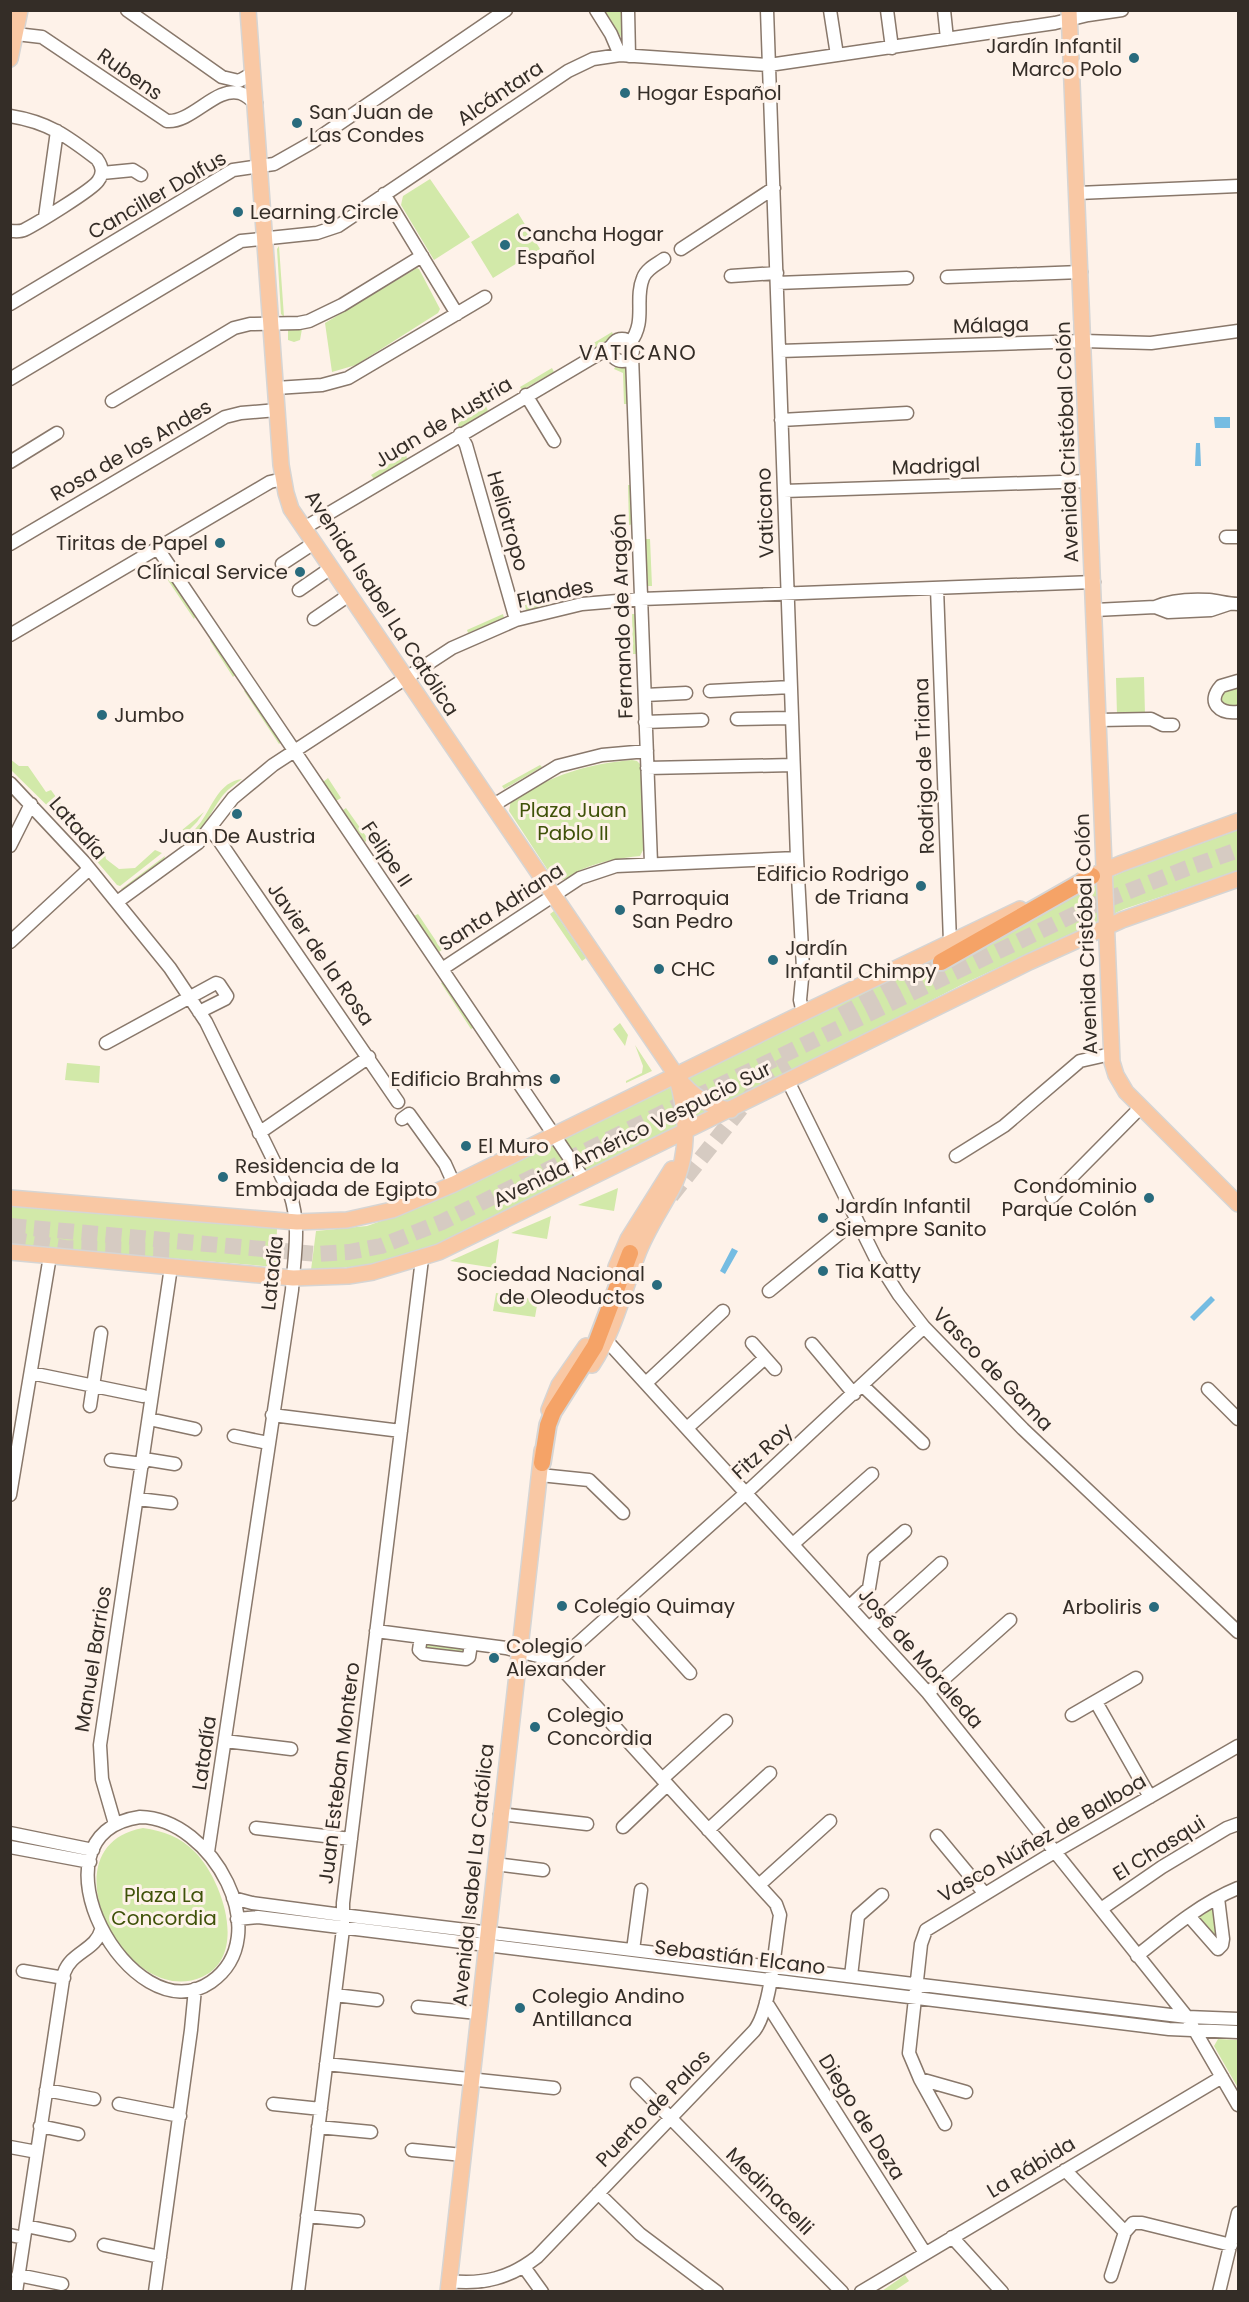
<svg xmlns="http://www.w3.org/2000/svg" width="1249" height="2302" viewBox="0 0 1249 2302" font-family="Poppins,sans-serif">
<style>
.green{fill:#d2e9a9}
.water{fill:#75bce2}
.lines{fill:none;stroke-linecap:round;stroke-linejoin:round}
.highway-tunnel{stroke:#d6cbc2;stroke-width:16;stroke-dasharray:16 8;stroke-linecap:butt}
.minor-casing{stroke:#89786b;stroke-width:15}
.major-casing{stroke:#d6d5d4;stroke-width:18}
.highway-casing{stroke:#d6d5d4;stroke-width:20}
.minor{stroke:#fff;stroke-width:12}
.major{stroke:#f9c8a4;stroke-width:15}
.highway{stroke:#f5a367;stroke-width:16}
.poi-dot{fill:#296b7d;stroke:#fef2e9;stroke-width:2}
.labels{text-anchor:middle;stroke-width:6;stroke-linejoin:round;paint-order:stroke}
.poi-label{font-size:20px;fill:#342d27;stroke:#fef2e9;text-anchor:start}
.street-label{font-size:20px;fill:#342d27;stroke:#fef2e9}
.park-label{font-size:20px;fill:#3f5209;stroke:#fef2e9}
.neighbourhood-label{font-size:21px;letter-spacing:1.5px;fill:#342d27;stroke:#fef2e9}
</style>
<rect width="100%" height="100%" fill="#fef2e9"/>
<path class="green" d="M605,11H625L624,38L621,37Z
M430,179L470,237L434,260L401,205L403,196Z
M518,213L540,249L493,278L471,242Z
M279,246L284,317L281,314L277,249Z
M417,268L419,269L440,309L438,313L356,365L332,372L325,323Z
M302,329L300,340L294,342L288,340V330Z
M612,332L614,336L584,354L582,350Z
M617,364L627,369L629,404H624L623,373L614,369Z
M552,368L554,372L522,390L520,387Z
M486,406L488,411L460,428L457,424Z
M406,454L407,459L374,479L371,475Z
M628,485H632L633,524L629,525Z
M645,539H650L652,586H647Z
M163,565L196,615L194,619L159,567Z
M550,599L552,604L526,611L525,605Z
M503,614L504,618L468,633L467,630Z
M632,614H636L637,654H633Z
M211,637L236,674L233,677L210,641Z
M1144,677L1145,714L1117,715L1116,678Z
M1238,686V709L1225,708C1220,701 1220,697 1224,690Z
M246,689L282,742L279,744L244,691Z
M10,759L19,766H28L46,792L51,790L66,811L70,809L82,829L73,831L11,770Z
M632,760L637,761L642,766L643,850L640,856C621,858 601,861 583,869C573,873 565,884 553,878L509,811L511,800C555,775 581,765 632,760Z
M540,765L542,767L504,789L502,786Z
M328,778L341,798L336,801L323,782Z
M242,779C236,784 229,788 224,794C212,807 198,847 177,846C186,839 194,831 201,822C213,805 219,782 242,779Z
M346,808L368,839L365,842L343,810Z
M204,812L197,822L175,844L176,835Z
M1238,830V871L1124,909L963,984L796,1070L430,1248C386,1263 358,1268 311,1270L316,1231L367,1226L412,1210L960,945L1125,871Z
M103,846L106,859L119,869L135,868L155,850L162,853L120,886L117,885L94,858L97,851Z
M165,856L164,860L124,893L121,889Z
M554,911L586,958L582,961L550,914Z
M418,914L442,950L439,952L414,916Z
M444,981L475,1027L471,1029L441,983Z
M620,1023L628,1035L625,1046L613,1029Z
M635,1045L652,1071L626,1083V1081L642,1073L643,1066Z
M67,1063L100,1066L99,1083L65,1080Z
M618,1188L614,1211L578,1205Z
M11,1205L277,1227L276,1267L11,1245Z
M551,1216L547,1239L511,1233Z
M499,1239L495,1268L450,1261Z
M496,1293L538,1300L535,1317L493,1311Z
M426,1641L465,1646L464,1655L425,1650Z
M143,1828C164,1831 180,1837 195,1852C222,1879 249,1956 202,1977C126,2011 42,1846 143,1828Z
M1215,1902L1220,1944L1193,1916Z
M779,1973L903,1988L905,1992L778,1976Z
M927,1991L1173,2021L1177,2025L925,1995Z
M1218,2039L1238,2040V2088L1214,2046Z
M905,2275L909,2281L894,2291H882Z"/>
<path class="water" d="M1214,417H1230V428H1215Z
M1196,443H1200L1201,466H1195Z
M732,1248L738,1251L725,1274L720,1271Z
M1211,1296L1215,1300L1194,1321L1190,1317Z"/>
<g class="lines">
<path class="highway-tunnel" d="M841,1015L941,962
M671,1196L761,1083L771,1073L788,1063
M10,1226L317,1254L349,1252L381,1246L442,1222L640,1124L1096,904L1185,869L1238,850
M10,1239L65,1248L174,1251"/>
<defs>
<path id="minor" d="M127,10L222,77L239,81L253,73
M596,10L611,34L620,55
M628,10L629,56
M767,10L797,858L803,968L800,1000L803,1013
M830,10L837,55
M887,10L892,48
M944,10L947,39
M16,34L42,37L167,121C192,123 216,86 240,93C246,95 251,100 256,103
M10,116C48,122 67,136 97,159C102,166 104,173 98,181C92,190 36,224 24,230C20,232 15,231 10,231
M102,173L133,170L141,175
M1078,193L1238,186
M384,194L457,314
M45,217L57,131
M681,249L774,188
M731,276L777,273
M947,277L1081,272
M777,283L907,278
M10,304L233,170L274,164L311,143L506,10
M611 350a11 11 0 1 1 22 0a11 11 0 1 1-22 0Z
M630,343C647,321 634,300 643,278C646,269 657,264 664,259
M780,351L1084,341L1151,343L1238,331
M632,356L651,863
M10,379L241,241L317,233L338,226L568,71L593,59L620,55L769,65L1055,23L1088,15L1122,10
M276,388L322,385L348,378L485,297
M526,395L554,441
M112,401L234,328L250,324L299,323L309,321L342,305L422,256
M781,420L907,413
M460,434L466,445L516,620
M10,462L57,433
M784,491L1089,481
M304,528L612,346
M1226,537H1238
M10,544L225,417L241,413L277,410
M158,549L585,1181
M282,564L314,543
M937,588L950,942
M299,590L331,568
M1155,607C1171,600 1191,599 1209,600C1219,601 1228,604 1238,604
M1095,610L1155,607L1168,612L1211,610L1229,604
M314,619L349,595
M10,635L270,482L283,479
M1238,681L1221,686C1206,703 1220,714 1238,712
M710,691L791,687
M645,695L686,693
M737,719L792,718
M1099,720L1151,719L1163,725H1173
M645,722L702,720
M647,768L793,765
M10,783L84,862L170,968L206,1022L290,1194C301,1226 294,1257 292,1290L208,1852
M492,806L558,766L602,755L647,751
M210,830L218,839L398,1102
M10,846L31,804
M117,902L198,843L233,798L273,765L452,648L516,620L582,604L641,599L1094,582
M10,942L89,869
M442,969L580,878L616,866L797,858
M106,1043L216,983L219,984L227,996L225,999L199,1012
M788,1081L876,1259L899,1295L924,1327L1023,1429L1238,1632
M402,1119L409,1114L445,1164L454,1184
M259,1133L369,1057
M956,1156L1004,1126L1080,1061L1111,1054
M1052,1197L1140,1108
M769,1291L856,1220
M607,1341L928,1693L1187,2017L1238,2105
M752,1343L775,1369
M812,1344L854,1394
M31,1373L143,1396
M646,1383L723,1311
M863,1386L923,1443
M1208,1389L1238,1419
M90,1406L101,1333
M272,1415L401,1431
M149,1419L195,1429
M687,1428L765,1358
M234,1436L268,1443
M144,1459L175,1464
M111,1460L143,1464
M540,1475L589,1480L623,1513
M10,1495L50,1256
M138,1499L171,1503
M793,1544L872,1474
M625,1601L690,1673
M850,1606L869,1588L874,1558L905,1531
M869,1628L941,1563
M376,1631L506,1648L554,1660L565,1655L747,1492L924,1327
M421,1637L419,1650L423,1654L466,1659L469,1657L471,1644
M928,1693L1010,1620
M1096,1702L1150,1797
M1072,1715L1136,1678
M225,1741L291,1749
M662,1779L726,1721
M500,1814L587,1824
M140,1817C212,1818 277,1936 211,1982C131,2037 21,1834 140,1817Z
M115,1824L102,1779L100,1745L171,1267
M623,1827L667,1785
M256,1828L351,1839
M708,1830L770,1773
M10,1833L93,1850
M937,1836L985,1894
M10,1847L90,1862
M495,1864L543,1870
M759,1885L830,1821
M233,1898L252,1903L342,1915L1187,2017L1238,2019
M1101,1909L1162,1867L1227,1828L1238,1824
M1189,1916L1218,1949L1222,1945L1223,1939L1218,1898
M237,1919L258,1917L1169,2029L1238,2032
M633,1950L641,1890
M1137,1956C1169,1930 1201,1903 1238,1888
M23,1971L64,1978
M851,1976L858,1916L882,1895
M335,1995L377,2000
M766,2002L925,2253
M418,2007L478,2013
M326,2064L554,2088
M920,2079L966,2092
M637,2084L842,2292
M46,2090L94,2099
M119,2104L180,2116
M273,2104L321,2109
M945,2124L920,2079L909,2053L921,1944L926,1930L1056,1851L1238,1746
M40,2126L78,2134
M318,2127L371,2132
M10,2147L37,2152
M412,2150L463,2155
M1065,2170L1125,2232
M598,2193L640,2234L717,2292
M307,2216L358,2221
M26,2226L69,2235
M10,2235L24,2238
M952,2237L1002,2292
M104,2245L160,2257
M524,2267L542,2292
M18,2275L62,2284
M1111,2276L1125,2232L1133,2223H1142L1231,2245
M449,2281C483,2285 510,2278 537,2257L754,2031C771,2010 775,1944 780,1915L776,1904L554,1660
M16,2292L64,1973C71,1952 96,1950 101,1930
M155,2292L191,2030L195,1989
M298,2292L343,1929V1903L422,1259
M861,2292L1222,2077
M1219,2292L1238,2213"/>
<path id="major" d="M248,10L281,465L286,493L291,509L676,1075C687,1112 691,1151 673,1187C661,1210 646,1231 637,1256C623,1293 614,1332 592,1365
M1069,10L1112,1062L1116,1075L1126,1092L1238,1204
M10,59L20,10
M1082,880L1120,864L1238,821
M678,1078C691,1095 709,1107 731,1110
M10,1198L297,1222L347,1220L392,1210L454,1184L803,1013L1020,909
M10,1252L293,1278L348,1276L373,1272L439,1252L1029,962L1122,920L1238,879
M616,1267L628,1239L672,1169
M549,1410L559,1385L586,1346
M448,2292L542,1451"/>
<path id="highway" d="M941,962L1092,876
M542,1463L548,1425L553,1412L595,1346L630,1253"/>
</defs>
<use href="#minor" class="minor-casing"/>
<use href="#major" class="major-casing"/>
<use href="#highway" class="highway-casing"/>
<use href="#minor" class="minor"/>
<use href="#major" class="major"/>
<use href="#highway" class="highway"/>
</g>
<g class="poi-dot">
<circle cx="1134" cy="58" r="6"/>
<circle cx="625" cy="93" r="6"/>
<circle cx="297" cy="123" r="6"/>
<circle cx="238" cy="212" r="6"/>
<circle cx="505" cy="245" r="6"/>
<circle cx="220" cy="543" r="6"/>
<circle cx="300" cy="572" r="6"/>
<circle cx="102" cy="715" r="6"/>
<circle cx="237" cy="814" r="6"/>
<circle cx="921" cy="886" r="6"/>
<circle cx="620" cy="910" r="6"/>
<circle cx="773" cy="960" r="6"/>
<circle cx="659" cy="969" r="6"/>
<circle cx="555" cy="1079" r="6"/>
<circle cx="466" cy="1146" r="6"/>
<circle cx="223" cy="1177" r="6"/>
<circle cx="1149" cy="1198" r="6"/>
<circle cx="823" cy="1218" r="6"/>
<circle cx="823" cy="1271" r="6"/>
<circle cx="657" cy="1285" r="6"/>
<circle cx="562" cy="1606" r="6"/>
<circle cx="1154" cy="1607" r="6"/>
<circle cx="494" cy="1658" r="6"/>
<circle cx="535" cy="1727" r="6"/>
<circle cx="520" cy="2008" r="6"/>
</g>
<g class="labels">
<g class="poi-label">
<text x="1122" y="53" text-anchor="end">Jardín Infantil<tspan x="1122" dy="23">Marco Polo</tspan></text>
<text x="637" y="100">Hogar Español</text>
<text x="309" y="119">San Juan de<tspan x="309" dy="23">Las Condes</tspan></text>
<text x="250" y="219">Learning Circle</text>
<text x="517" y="241">Cancha Hogar<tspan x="517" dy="23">Español</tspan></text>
<text x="208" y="550" text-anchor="end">Tiritas de Papel</text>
<text x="288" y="579" text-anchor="end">Clínical Service</text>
<text x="114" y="722">Jumbo</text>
<text x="237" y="843" text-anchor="middle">Juan De Austria</text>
<text x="909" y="881" text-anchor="end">Edificio Rodrigo<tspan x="909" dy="23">de Triana</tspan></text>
<text x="632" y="905">Parroquia<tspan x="632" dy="23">San Pedro</tspan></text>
<text x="785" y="955">Jardín<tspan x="785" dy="23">Infantil Chimpy</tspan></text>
<text x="671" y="976">CHC</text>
<text x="543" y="1086" text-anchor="end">Edificio Brahms</text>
<text x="478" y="1153">El Muro</text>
<text x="235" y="1173">Residencia de la<tspan x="235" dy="23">Embajada de Egipto</tspan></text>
<text x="1137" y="1193" text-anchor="end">Condominio<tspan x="1137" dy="23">Parque Colón</tspan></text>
<text x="835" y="1213">Jardín Infantil<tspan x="835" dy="23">Siempre Sanito</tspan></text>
<text x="835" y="1278">Tia Katty</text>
<text x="645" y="1281" text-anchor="end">Sociedad Nacional<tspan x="645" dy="23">de Oleoductos</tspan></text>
<text x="574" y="1613">Colegio Quimay</text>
<text x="1142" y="1614" text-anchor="end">Arboliris</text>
<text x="506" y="1653">Colegio<tspan x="506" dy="23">Alexander</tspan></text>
<text x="547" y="1722">Colegio<tspan x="547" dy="23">Concordia</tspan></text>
<text x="532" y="2003">Colegio Andino<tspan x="532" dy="23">Antillanca</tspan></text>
</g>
<g class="street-label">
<text transform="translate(130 74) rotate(35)" y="7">Rubens</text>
<text transform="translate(500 93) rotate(-34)" y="7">Alcántara</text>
<text transform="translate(157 195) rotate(-30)" y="7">Canciller Dolfus</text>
<text transform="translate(991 325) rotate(-2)" y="7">Málaga</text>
<text transform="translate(443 422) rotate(-31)" y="7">Juan de Austria</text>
<text transform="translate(1067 442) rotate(-92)" y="7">Avenida Cristóbal Colón</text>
<text transform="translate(131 450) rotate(-30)" y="7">Rosa de los Andes</text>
<text transform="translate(936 466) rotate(-2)" y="7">Madrigal</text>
<text transform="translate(765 513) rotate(-92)" y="7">Vaticano</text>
<text transform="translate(508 521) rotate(74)" y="7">Heliotropo</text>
<text transform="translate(555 593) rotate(-12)" y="7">Flandes</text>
<text transform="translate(382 603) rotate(57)" y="7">Avenida Isabel La Católica</text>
<text transform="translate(622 616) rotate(-92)" y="7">Fernando de Aragón</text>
<text transform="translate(924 766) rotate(-92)" y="7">Rodrigo de Triana</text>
<text transform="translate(78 828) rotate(49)" y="7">Latadía</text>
<text transform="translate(387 854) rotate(56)" y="7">Felipe II</text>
<text transform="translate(501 907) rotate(-33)" y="7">Santa Adriana</text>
<text transform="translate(1086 934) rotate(-92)" y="7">Avenida Cristóbal Colón</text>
<text transform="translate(321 954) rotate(55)" y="7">Javier de la Rosa</text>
<text transform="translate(632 1134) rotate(-26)" y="7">Avenida Américo Vespucio Sur</text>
<text transform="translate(272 1273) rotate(-84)" y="7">Latadía</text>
<text transform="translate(993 1369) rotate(46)" y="7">Vasco de Gama</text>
<text transform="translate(762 1451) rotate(-42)" y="7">Fitz Roy</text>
<text transform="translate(921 1658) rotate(49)" y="7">José de Moraleda</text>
<text transform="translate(93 1659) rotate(-81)" y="7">Manuel Barrios</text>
<text transform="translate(204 1753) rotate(-82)" y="7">Latadía</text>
<text transform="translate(339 1773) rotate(-83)" y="7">Juan Esteban Montero</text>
<text transform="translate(1042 1838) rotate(-30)" y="7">Vasco Núñez de Balboa</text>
<text transform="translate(1159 1848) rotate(-32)" y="7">El Chasqui</text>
<text transform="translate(473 1875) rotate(-84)" y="7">Avenida Isabel La Católica</text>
<text transform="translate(740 1957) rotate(7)" y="7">Sebastián Elcano</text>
<text transform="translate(653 2108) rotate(-46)" y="7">Puerto de Palos</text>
<text transform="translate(862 2117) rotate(58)" y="7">Diego de Deza</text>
<text transform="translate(1031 2167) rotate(-31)" y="7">La Rábida</text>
<text transform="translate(770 2191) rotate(45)" y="7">Medinacelli</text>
</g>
<g class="park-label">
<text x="573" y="817">Plaza Juan<tspan x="573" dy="23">Pablo II</tspan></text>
<text x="164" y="1902">Plaza La<tspan x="164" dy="23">Concordia</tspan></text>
</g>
<g class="neighbourhood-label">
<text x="638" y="360">VATICANO</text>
</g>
</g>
<rect width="1249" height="2302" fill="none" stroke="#342d27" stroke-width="24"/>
</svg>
